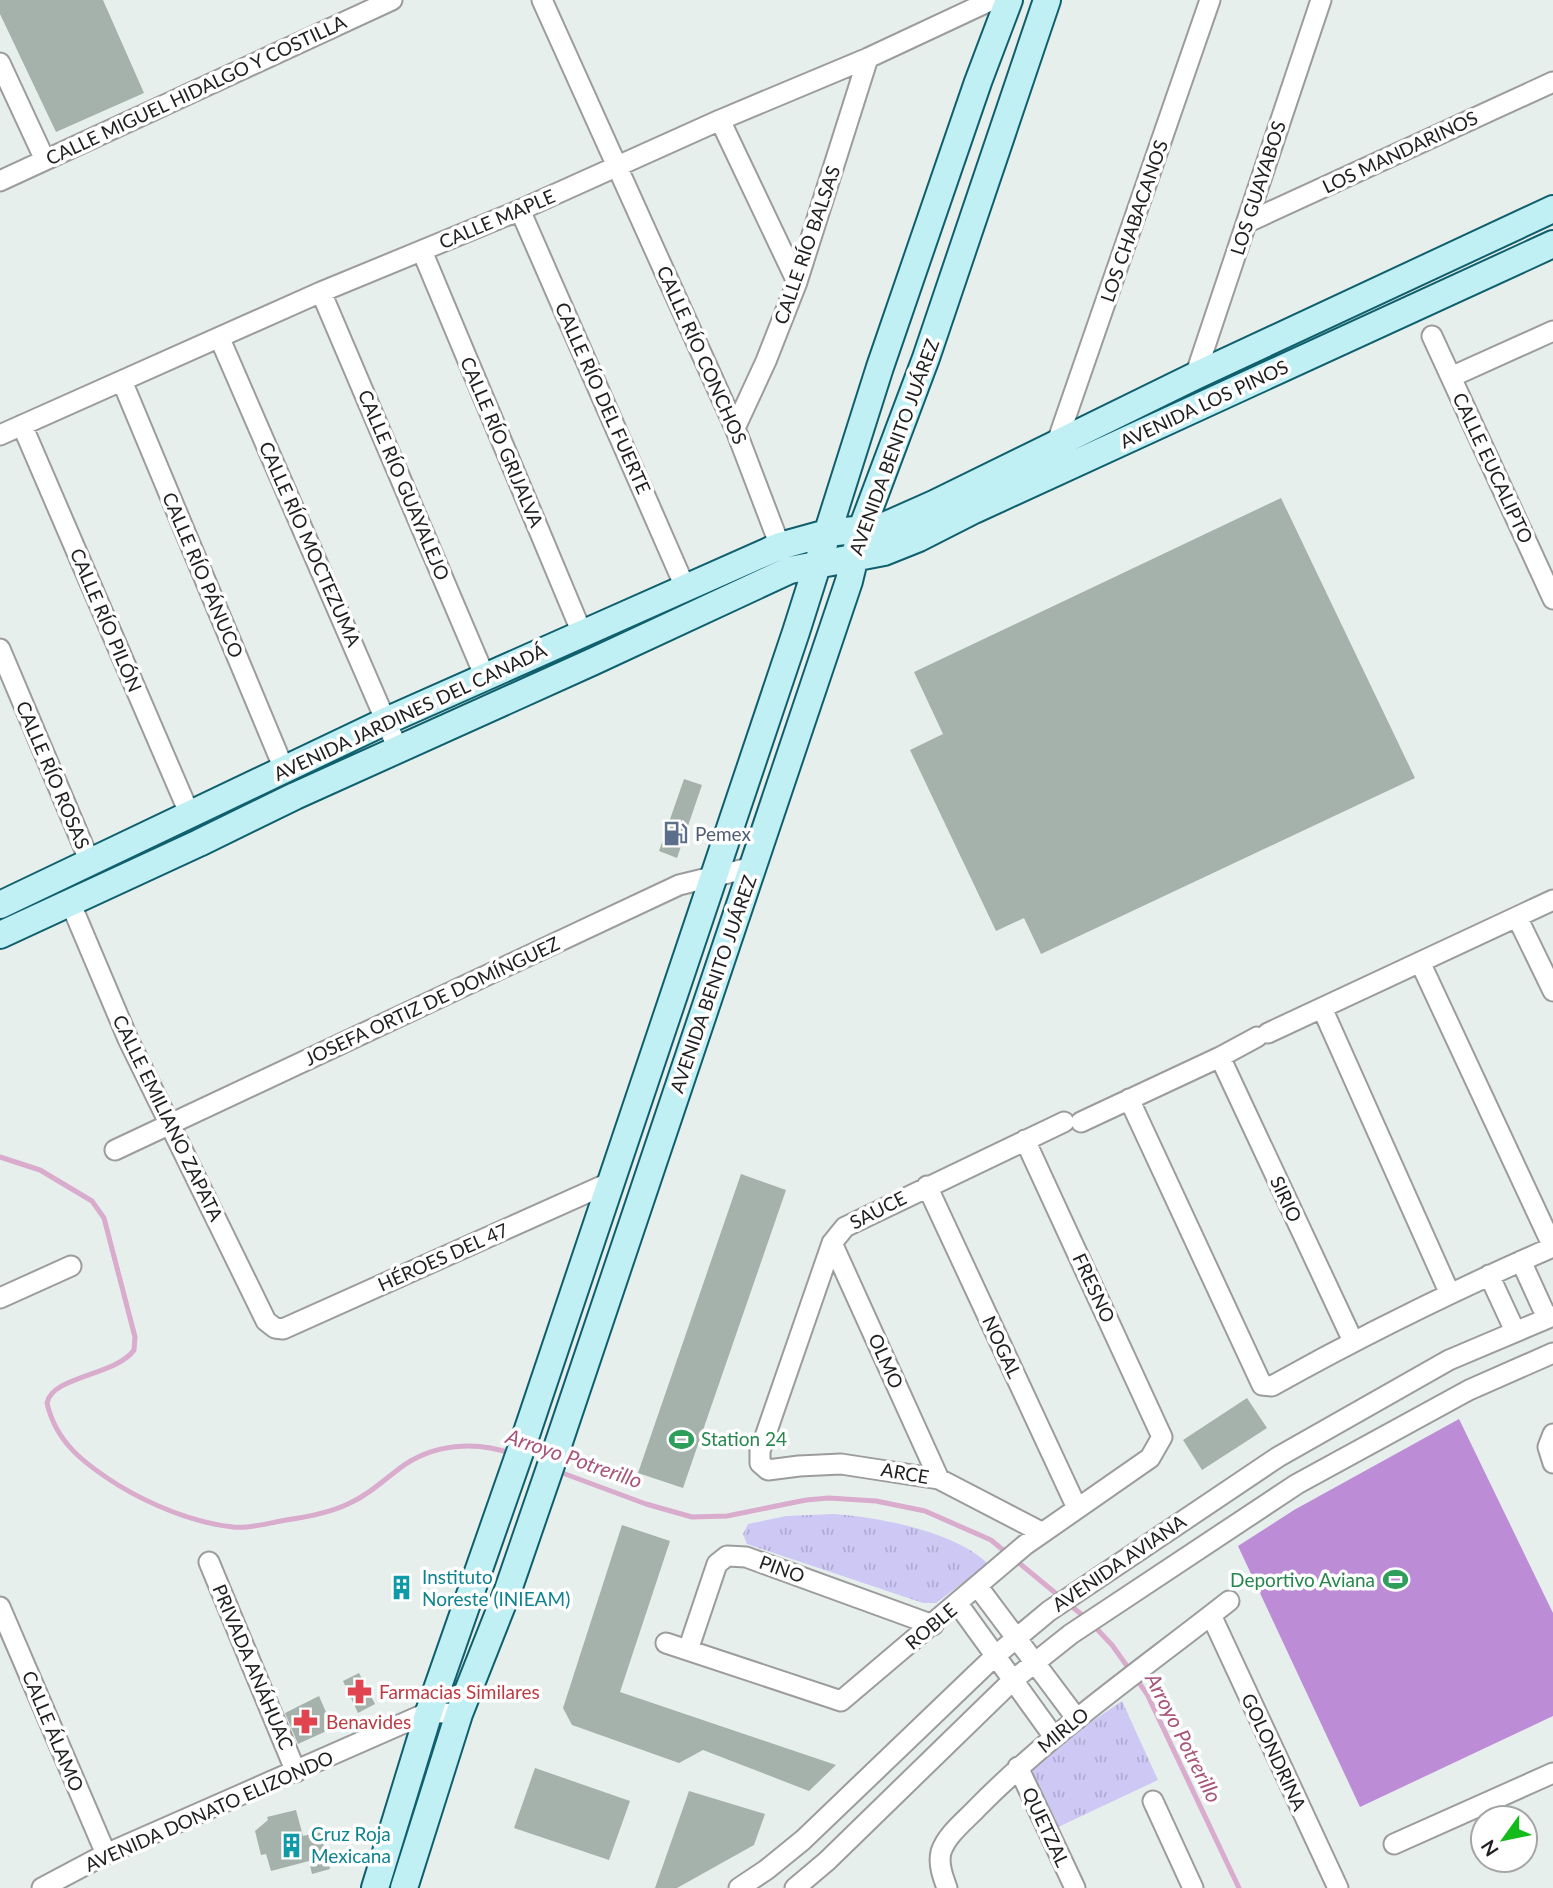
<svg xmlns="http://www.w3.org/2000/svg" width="1553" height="1888" viewBox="0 0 1553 1888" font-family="Lato,sans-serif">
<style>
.park{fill:url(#park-tufts)}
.pitch{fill:#bd8cd7}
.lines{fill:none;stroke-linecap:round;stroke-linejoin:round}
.stream{stroke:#d9abcc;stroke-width:5}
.building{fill:#a5b1ab}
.street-casing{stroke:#9c9c9c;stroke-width:23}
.secondary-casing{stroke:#0f5f6d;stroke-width:30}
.street{stroke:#fff;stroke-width:19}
.secondary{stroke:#c0eff4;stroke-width:26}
.labels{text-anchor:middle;stroke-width:7;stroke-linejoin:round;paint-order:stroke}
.street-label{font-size:19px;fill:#1f1f1f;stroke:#fff}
.service-label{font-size:19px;fill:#4e5e75;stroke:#fff;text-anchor:start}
.leisure-label{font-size:19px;fill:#27864d;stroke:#fff;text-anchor:start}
.culture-label{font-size:19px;fill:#0d838f;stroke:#fff;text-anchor:start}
.health-label{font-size:19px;fill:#be3a42;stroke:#fff;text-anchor:start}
.water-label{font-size:21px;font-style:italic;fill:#a75479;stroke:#fff}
</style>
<defs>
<pattern id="park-tufts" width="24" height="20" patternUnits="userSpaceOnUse" patternTransform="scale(1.75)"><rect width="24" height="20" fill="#cec8f5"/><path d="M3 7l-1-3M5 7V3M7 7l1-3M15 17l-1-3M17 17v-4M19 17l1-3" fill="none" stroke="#b0abd2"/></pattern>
</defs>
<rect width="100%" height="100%" fill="#e7efed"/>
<path class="park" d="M834,1514C878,1517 957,1532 988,1564L936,1603H923L747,1544L743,1534L748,1524L786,1516Z
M1122,1701L1158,1780L1054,1829L1030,1778L1031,1771L1081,1729Z"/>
<path class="pitch" d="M1459,1419L1553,1613V1716L1360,1807L1238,1546L1294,1510Z"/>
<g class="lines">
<path class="stream" d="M0,1157L40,1170L92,1201L104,1218L135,1337L134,1350C117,1375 52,1376 47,1403C56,1443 85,1464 118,1485C151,1505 194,1523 233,1527C249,1529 269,1523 286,1520C307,1517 329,1513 348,1504C368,1495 383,1481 400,1468C432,1444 476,1440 512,1454
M557,1471L646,1504L692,1517L727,1516L806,1500L829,1498L876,1501L925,1511L991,1540L1087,1619
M1094,1626L1112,1645L1147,1694L1239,1888"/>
</g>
<path class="building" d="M0,0H103L144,93L56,132L0,14Z
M1281,498L1415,778L1041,954L1024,918L996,931L910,750L943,734L914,672Z
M684,779L702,785L677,858L659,851Z
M741,1174L786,1190L683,1488L638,1473Z
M1247,1398L1267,1428L1202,1470L1183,1440Z
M622,1525L670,1541L620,1692L836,1765L809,1791L703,1750L679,1763L572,1725L563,1708Z
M359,1673L375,1704L358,1713L343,1681Z
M319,1696L333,1728L298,1744L285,1713Z
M535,1768L630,1801L609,1860L514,1828Z
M689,1791L765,1814L754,1845L677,1888H655Z
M296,1810L303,1836L320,1832L330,1869L312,1874L309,1861L271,1871L266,1854L261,1855L255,1831L268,1820L267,1817Z"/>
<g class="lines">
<defs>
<path id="street" d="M542,0L735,428L780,546
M0,63L45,160
M720,120L797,282
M0,181L392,0
M520,210L685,587
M1248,222L1553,82
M422,251L582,633
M321,292L485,677
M1432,336L1553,599
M220,339L398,749
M1195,376L1321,0
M1451,377L1553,331
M122,381L284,769
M22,425L190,815
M735,428L766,361L797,282L868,58
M0,435L321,292L520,210L720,120L868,58L992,0
M1057,442L1210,0
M0,649L90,862
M70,902L128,1039L266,1321L275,1328L283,1329L611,1182
M1517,917L1553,991
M1420,962L1553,1247
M1322,1008L1450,1294
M1268,1033L1553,900
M1220,1057L1353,1341
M1129,1099L1262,1385L1272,1386C1363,1335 1457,1289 1553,1247
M1081,1122L1220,1057L1257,1037
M115,1150L679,885L753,867
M927,1186L1077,1508
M832,1243L939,1479
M1521,1261L1547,1318
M1489,1275L1515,1331
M0,1298L71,1266
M1553,1434L1548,1447L1553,1463
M1041,1532L939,1479L841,1464L799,1466L768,1470L760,1463V1451L832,1243L845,1227L1064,1122
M209,1562L296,1772
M978,1587L1077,1719
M958,1604L1054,1737
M0,1607L106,1854
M1211,1615L1338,1888
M666,1643L841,1701L1025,1545L1150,1458L1162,1437L1025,1140
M688,1650L717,1564L727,1556L746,1557L933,1625
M1018,1767L1075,1888
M1153,1801L1193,1888
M1394,1844L1553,1773
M42,1888L106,1854L429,1712L459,1714
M739,1888L766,1870L803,1840L995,1656L1049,1611L1278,1457L1449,1360L1553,1316
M795,1888L827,1861L1013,1680L1071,1634L1297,1484L1469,1390L1553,1353
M947,1888C943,1877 938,1864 941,1852C947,1834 966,1820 978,1807C1054,1730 1144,1668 1229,1601"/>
<path id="secondary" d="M0,905L386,721L780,546L827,533L882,527L934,504L1195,376L1553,209
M0,935L199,843L295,796L592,662L790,570L884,552L919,538L974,510L1553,244
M375,1888L429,1712L527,1432L796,632L880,367L978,82L1009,0
M404,1888L459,1714L508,1590L559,1442L849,581L861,531L926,358L1047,0"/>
</defs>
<use href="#street" class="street-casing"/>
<use href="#secondary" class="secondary-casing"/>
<use href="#street" class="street"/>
<use href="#secondary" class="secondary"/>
</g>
<defs>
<symbol id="fuel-bare" viewBox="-9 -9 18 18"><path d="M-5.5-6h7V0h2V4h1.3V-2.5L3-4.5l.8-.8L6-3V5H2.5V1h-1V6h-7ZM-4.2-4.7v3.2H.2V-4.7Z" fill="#5c6f8a" stroke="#fff" stroke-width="2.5" paint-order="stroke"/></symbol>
<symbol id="stadium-bare" viewBox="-9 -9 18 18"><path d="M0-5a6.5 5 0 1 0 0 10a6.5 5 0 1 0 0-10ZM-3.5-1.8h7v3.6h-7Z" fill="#2e9e5b" stroke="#fff" stroke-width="2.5" paint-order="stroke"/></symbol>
<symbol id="building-bare" viewBox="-9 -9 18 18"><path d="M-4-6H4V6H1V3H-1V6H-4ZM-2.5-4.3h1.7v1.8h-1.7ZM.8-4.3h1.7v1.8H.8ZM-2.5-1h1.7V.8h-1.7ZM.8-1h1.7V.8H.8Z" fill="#0f9aa8" stroke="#fff" stroke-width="2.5" paint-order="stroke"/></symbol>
<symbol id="pharmacy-bare" viewBox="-9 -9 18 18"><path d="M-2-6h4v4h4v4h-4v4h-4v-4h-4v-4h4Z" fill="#e0444e" stroke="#fff" stroke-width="2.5" paint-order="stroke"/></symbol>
</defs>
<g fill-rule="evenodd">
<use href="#fuel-bare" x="658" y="816" width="35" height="35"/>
<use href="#stadium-bare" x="664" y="1422" width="35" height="35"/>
<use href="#stadium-bare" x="1378" y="1562" width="35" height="35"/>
<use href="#building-bare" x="384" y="1570" width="35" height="35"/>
<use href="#pharmacy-bare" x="342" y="1674" width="35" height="35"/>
<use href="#pharmacy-bare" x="288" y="1704" width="35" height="35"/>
<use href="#building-bare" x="274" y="1828" width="35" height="35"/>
</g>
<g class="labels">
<g class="street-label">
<text transform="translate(196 90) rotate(-25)" y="7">CALLE MIGUEL HIDALGO Y COSTILLA</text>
<text transform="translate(1400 152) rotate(-25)" y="7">LOS MANDARINOS</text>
<text transform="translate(1258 188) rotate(-72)" y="7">LOS GUAYABOS</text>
<text transform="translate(497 219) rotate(-23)" y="7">CALLE MAPLE</text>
<text transform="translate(1134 221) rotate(-71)" y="7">LOS CHABACANOS</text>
<text transform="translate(807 245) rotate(-71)" y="7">CALLE RÍO BALSAS</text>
<text transform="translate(702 355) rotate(66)" y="7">CALLE RÍO CONCHOS</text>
<text transform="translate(603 398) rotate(66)" y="7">CALLE RÍO DEL FUERTE</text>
<text transform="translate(1204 404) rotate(-25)" y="7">AVENIDA LOS PINOS</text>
<text transform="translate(502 442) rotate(67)" y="7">CALLE RÍO GRIJALVA</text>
<text transform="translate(894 447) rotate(-70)" y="7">AVENIDA BENITO JUÁREZ</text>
<text transform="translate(1493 468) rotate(65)" y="7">CALLE EUCALIPTO</text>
<text transform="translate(404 485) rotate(67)" y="7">CALLE RÍO GUAYALEJO</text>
<text transform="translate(310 544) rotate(66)" y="7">CALLE RÍO MOCTEZUMA</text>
<text transform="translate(203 575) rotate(67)" y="7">CALLE RÍO PÁNUCO</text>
<text transform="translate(106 620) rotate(67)" y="7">CALLE RÍO PILÓN</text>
<text transform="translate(410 712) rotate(-25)" y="7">AVENIDA JARDINES DEL CANADÁ</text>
<text transform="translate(53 775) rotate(67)" y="7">CALLE RÍO ROSAS</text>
<text transform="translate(713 984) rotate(-71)" y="7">AVENIDA BENITO JUÁREZ</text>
<text transform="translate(432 1001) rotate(-25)" y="7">JOSEFA ORTIZ DE DOMÍNGUEZ</text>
<text transform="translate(168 1118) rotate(64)" y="7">CALLE EMILIANO ZAPATA</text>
<text transform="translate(1286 1199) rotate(65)" y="7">SIRIO</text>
<text transform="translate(878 1210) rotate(-27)" y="7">SAUCE</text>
<text transform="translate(443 1257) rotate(-24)" y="7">HÉROES DEL 47</text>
<text transform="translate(1094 1288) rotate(65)" y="7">FRESNO</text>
<text transform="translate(1002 1347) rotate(65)" y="7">NOGAL</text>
<text transform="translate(886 1361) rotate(66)" y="7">OLMO</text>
<text transform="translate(905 1473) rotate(10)" y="7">ARCE</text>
<text transform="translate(1119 1563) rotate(-34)" y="7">AVENIDA AVIANA</text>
<text transform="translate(782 1569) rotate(20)" y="7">PINO</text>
<text transform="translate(931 1626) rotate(-40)" y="7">ROBLE</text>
<text transform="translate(253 1667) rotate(67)" y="7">PRIVADA ANÁHUAC</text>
<text transform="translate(1063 1730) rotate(-39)" y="7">MIRLO</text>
<text transform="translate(53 1731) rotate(67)" y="7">CALLE ÁLAMO</text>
<text transform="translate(1274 1752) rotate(65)" y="7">GOLONDRINA</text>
<text transform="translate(209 1811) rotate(-24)" y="7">AVENIDA DONATO ELIZONDO</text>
<text transform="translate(1046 1827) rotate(65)" y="7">QUETZAL</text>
</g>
<g class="service-label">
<text x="695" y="841">Pemex</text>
</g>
<g class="leisure-label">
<text x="701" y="1446">Station 24</text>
<text x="1375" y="1587" text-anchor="end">Deportivo Aviana</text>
</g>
<g class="culture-label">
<text x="422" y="1584">Instituto<tspan x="422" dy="22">Noreste (INIEAM)</tspan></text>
<text x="311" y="1841">Cruz Roja<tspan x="311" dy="22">Mexicana</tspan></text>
</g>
<g class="health-label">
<text x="379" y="1699">Farmacias Similares</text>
<text x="326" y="1729">Benavides</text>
</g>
<g class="water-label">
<text transform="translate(574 1459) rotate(19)" y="7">Arroyo Potrerillo</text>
<text transform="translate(1183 1738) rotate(63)" y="7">Arroyo Potrerillo</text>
</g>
</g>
<g transform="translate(1504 1839) rotate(237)"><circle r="33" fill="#ffffff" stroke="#a5a5a5" stroke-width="2"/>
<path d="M0-5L12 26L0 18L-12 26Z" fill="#13bc1b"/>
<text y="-10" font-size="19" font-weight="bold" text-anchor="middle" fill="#1f1f1f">N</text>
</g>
</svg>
